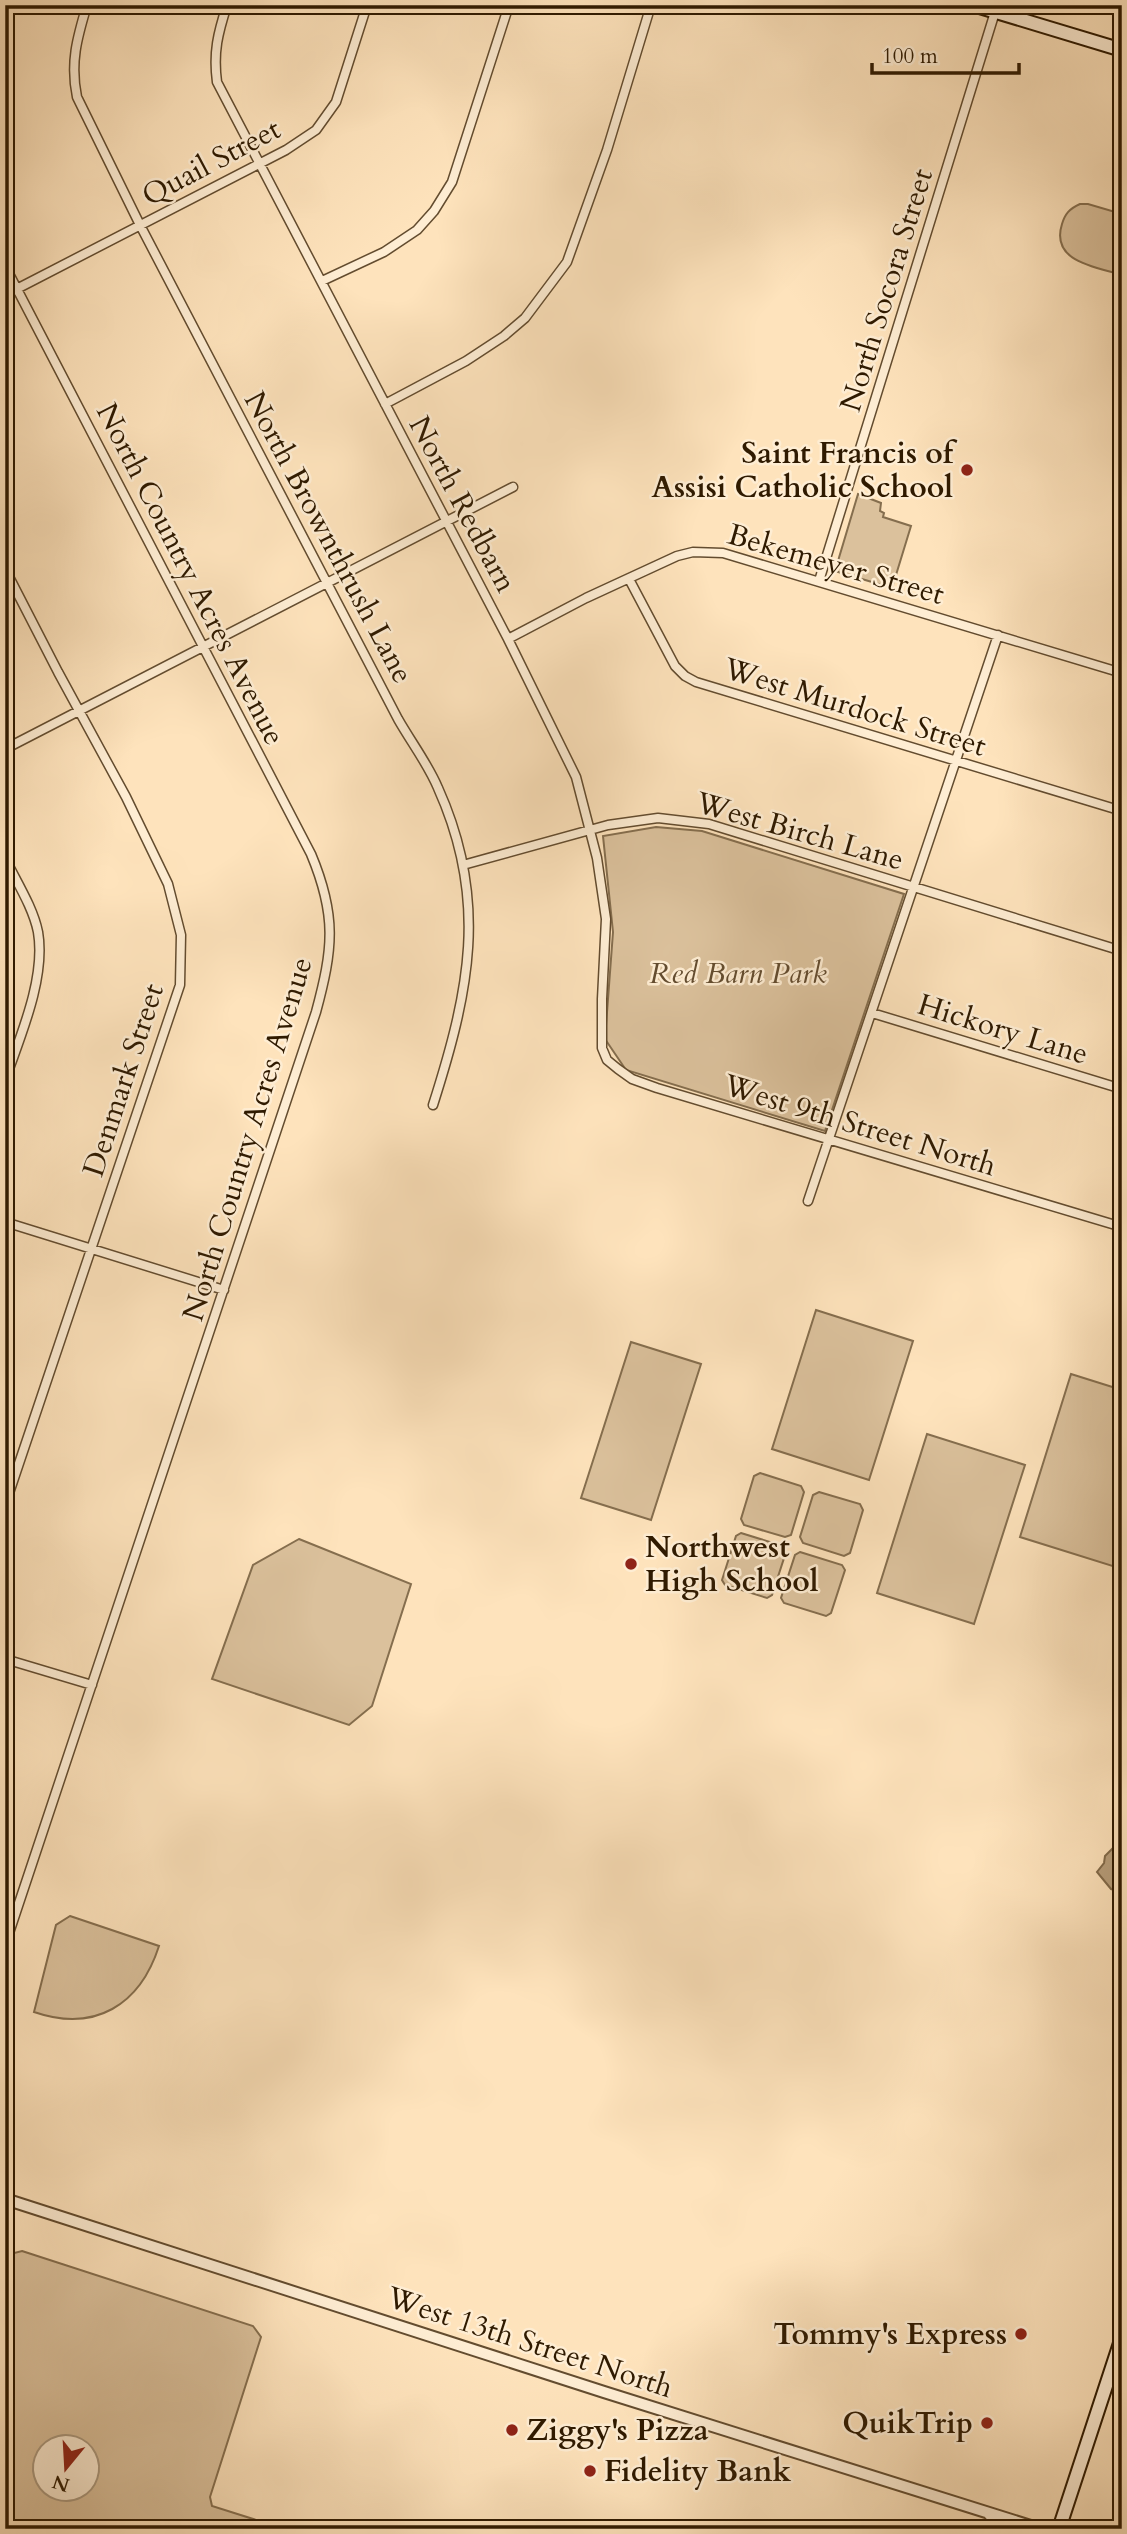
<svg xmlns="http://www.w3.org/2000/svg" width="1127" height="2534" viewBox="0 0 1127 2534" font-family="Cardo,serif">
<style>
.green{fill:#dbc19c;stroke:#856e4e;stroke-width:2;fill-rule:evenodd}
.water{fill:#b89f7c;stroke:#816a4a;stroke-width:2}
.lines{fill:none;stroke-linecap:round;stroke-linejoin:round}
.minor-casing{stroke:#634c2f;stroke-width:11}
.tertiary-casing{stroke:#634c2f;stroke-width:14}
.secondary-casing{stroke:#2f1a00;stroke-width:16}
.minor{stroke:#feedd3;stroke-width:8}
.tertiary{stroke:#feedd3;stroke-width:10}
.secondary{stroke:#feedd3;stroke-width:12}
.poi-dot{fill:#8f2418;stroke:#feedd3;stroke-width:2.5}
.labels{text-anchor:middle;stroke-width:5;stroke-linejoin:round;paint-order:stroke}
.street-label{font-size:30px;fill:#2f1a00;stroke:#feedd3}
.poi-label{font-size:30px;font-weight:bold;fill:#2f1a00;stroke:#feedd3;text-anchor:end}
.park-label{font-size:30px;font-style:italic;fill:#634c2f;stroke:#feedd3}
</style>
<rect width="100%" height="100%" fill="#fee3bc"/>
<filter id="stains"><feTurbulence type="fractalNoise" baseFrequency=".00286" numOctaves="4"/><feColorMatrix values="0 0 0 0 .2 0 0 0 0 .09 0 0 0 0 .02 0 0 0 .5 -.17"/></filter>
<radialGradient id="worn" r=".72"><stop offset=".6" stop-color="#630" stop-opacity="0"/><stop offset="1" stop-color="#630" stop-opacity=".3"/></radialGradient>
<path class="green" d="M1080,204H1088L1122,214V275C1096,267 1050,262 1062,224C1065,214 1069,209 1080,204Z
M858,494L881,503L880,511L884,513L883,517L911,526L892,588L835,571Z
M656,827L702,831L904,894L825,1131L626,1070L605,1039L613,932L603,836Z
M816,1310L913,1341L869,1480L772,1449Z
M631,1342L701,1364L651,1520L581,1498Z
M1071,1374L1122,1390V1569L1020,1537Z
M927,1434L1025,1465L974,1624L877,1593Z
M760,1473L801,1486L804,1492L791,1535L785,1537L744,1525L741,1519L754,1476Z
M819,1492L860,1504L863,1510L850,1553L844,1556L803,1543L800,1537L813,1495Z
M741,1533L783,1546L786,1552L772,1595L767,1598L725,1585L722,1580L736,1536Z
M299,1539L411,1584L372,1706L349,1725L212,1679L253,1565Z
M800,1552L842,1565L845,1570L831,1613L826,1616L784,1603L781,1598L795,1555Z
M70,1916L159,1946C140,2005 95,2033 34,2012L56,1925Z
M22,2251L253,2326L261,2337L210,2497L212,2506L285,2529H5V2264L10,2254ZM46,2446H88V2488H46Z"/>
<path class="water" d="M1122,1839V1892L1111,1889L1097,1872L1104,1863L1105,1856Z"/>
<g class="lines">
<defs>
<path id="minor" d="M87,5C77,38 70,63 77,97L140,225L398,719C411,742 428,764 438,788C489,901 469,992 433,1105
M227,5C218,33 213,52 217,82L508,639L576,777L597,858L606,919L602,999V1048L607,1060L618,1069L632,1079L657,1088L1122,1227
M5,266L311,854C337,916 333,949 316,1012L5,1945
M322,281L384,252L417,230L434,211L452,182L509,5
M5,295L286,150L316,130L336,102L367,5
M385,404L466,361L504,336L525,318L567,262L607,150L651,5
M5,569L58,672L126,797L168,884L181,935L180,985L5,1505
M629,579L675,666L685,676L696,682L1122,811
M819,581L995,12
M508,639L586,598L677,556L693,552L723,553L1122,673
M5,749L513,487
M5,858C16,881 33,907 38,932C46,978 20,1037 5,1080
M463,865L608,825L658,818L709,824L1122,951
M872,1013L1122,1089
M808,1201L998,635
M5,1222L224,1290
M5,1659L92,1685"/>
<path id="tertiary" d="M5,2199L604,2392L1040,2529
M989,2514L1003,2529"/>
<path id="secondary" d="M973,5L1122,50
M1059,2529L1122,2337"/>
</defs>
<use href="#minor" class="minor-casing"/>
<use href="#tertiary" class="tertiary-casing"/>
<use href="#secondary" class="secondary-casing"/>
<use href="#minor" class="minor"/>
<use href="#tertiary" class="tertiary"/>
<use href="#secondary" class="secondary"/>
</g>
<g class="poi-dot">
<circle cx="967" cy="470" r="7"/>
<circle cx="631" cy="1564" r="7"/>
<circle cx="1021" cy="2334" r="7"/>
<circle cx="987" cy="2423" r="7"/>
<circle cx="512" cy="2430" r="7"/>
<circle cx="590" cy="2471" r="7"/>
</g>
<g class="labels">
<g class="street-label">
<text transform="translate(211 162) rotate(-28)" y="10">Quail Street</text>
<text transform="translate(886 290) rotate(-73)" y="10">North Socora Street</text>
<text transform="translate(463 504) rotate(62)" y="10">North Redbarn</text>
<text transform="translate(329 537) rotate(62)" y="10">North Brownthrush Lane</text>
<text transform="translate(836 564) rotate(16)" y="10">Bekemeyer Street</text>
<text transform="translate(191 574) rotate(63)" y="10">North Country Acres Avenue</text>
<text transform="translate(855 707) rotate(17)" y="10">West Murdock Street</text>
<text transform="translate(800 831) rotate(16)" y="10">West Birch Lane</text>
<text transform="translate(1003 1029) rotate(17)" y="10">Hickory Lane</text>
<text transform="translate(123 1080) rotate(-72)" y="10">Denmark Street</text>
<text transform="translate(860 1125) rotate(17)" y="10">West 9th Street North</text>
<text transform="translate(247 1139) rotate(-73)" y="10">North Country Acres Avenue</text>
<text transform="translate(530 2342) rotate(18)" y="10">West 13th Street North</text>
</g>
<g class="poi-label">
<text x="953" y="463">Saint Francis of<tspan x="953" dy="34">Assisi Catholic School</tspan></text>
<text x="645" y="1557" text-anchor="start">Northwest<tspan x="645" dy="34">High School</tspan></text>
<text x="1007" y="2344">Tommy's Express</text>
<text x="973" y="2433">QuikTrip</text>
<text x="526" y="2440" text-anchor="start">Ziggy's Pizza</text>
<text x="604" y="2481" text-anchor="start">Fidelity Bank</text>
</g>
<g class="park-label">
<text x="738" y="983">Red Barn Park</text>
</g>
</g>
<rect width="1127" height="2534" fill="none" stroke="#fee3bc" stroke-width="28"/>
<rect x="7" y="7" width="1113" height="2520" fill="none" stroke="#2f1a00" stroke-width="3.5"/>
<rect x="14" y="14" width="1099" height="2506" fill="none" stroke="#2f1a00" stroke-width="2"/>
<g transform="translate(66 2468) rotate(198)"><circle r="33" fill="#feedd3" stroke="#ab997f" stroke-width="2"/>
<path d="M0-5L12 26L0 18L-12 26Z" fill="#8f2418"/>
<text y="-10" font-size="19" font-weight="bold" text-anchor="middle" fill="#2f1a00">N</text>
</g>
<path d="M872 63v10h147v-10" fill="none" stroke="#2f1a00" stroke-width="3.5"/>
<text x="882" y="63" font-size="21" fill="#2f1a00" stroke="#feedd3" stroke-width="5" paint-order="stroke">100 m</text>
<rect width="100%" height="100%" filter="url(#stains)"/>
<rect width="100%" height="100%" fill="url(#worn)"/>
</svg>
